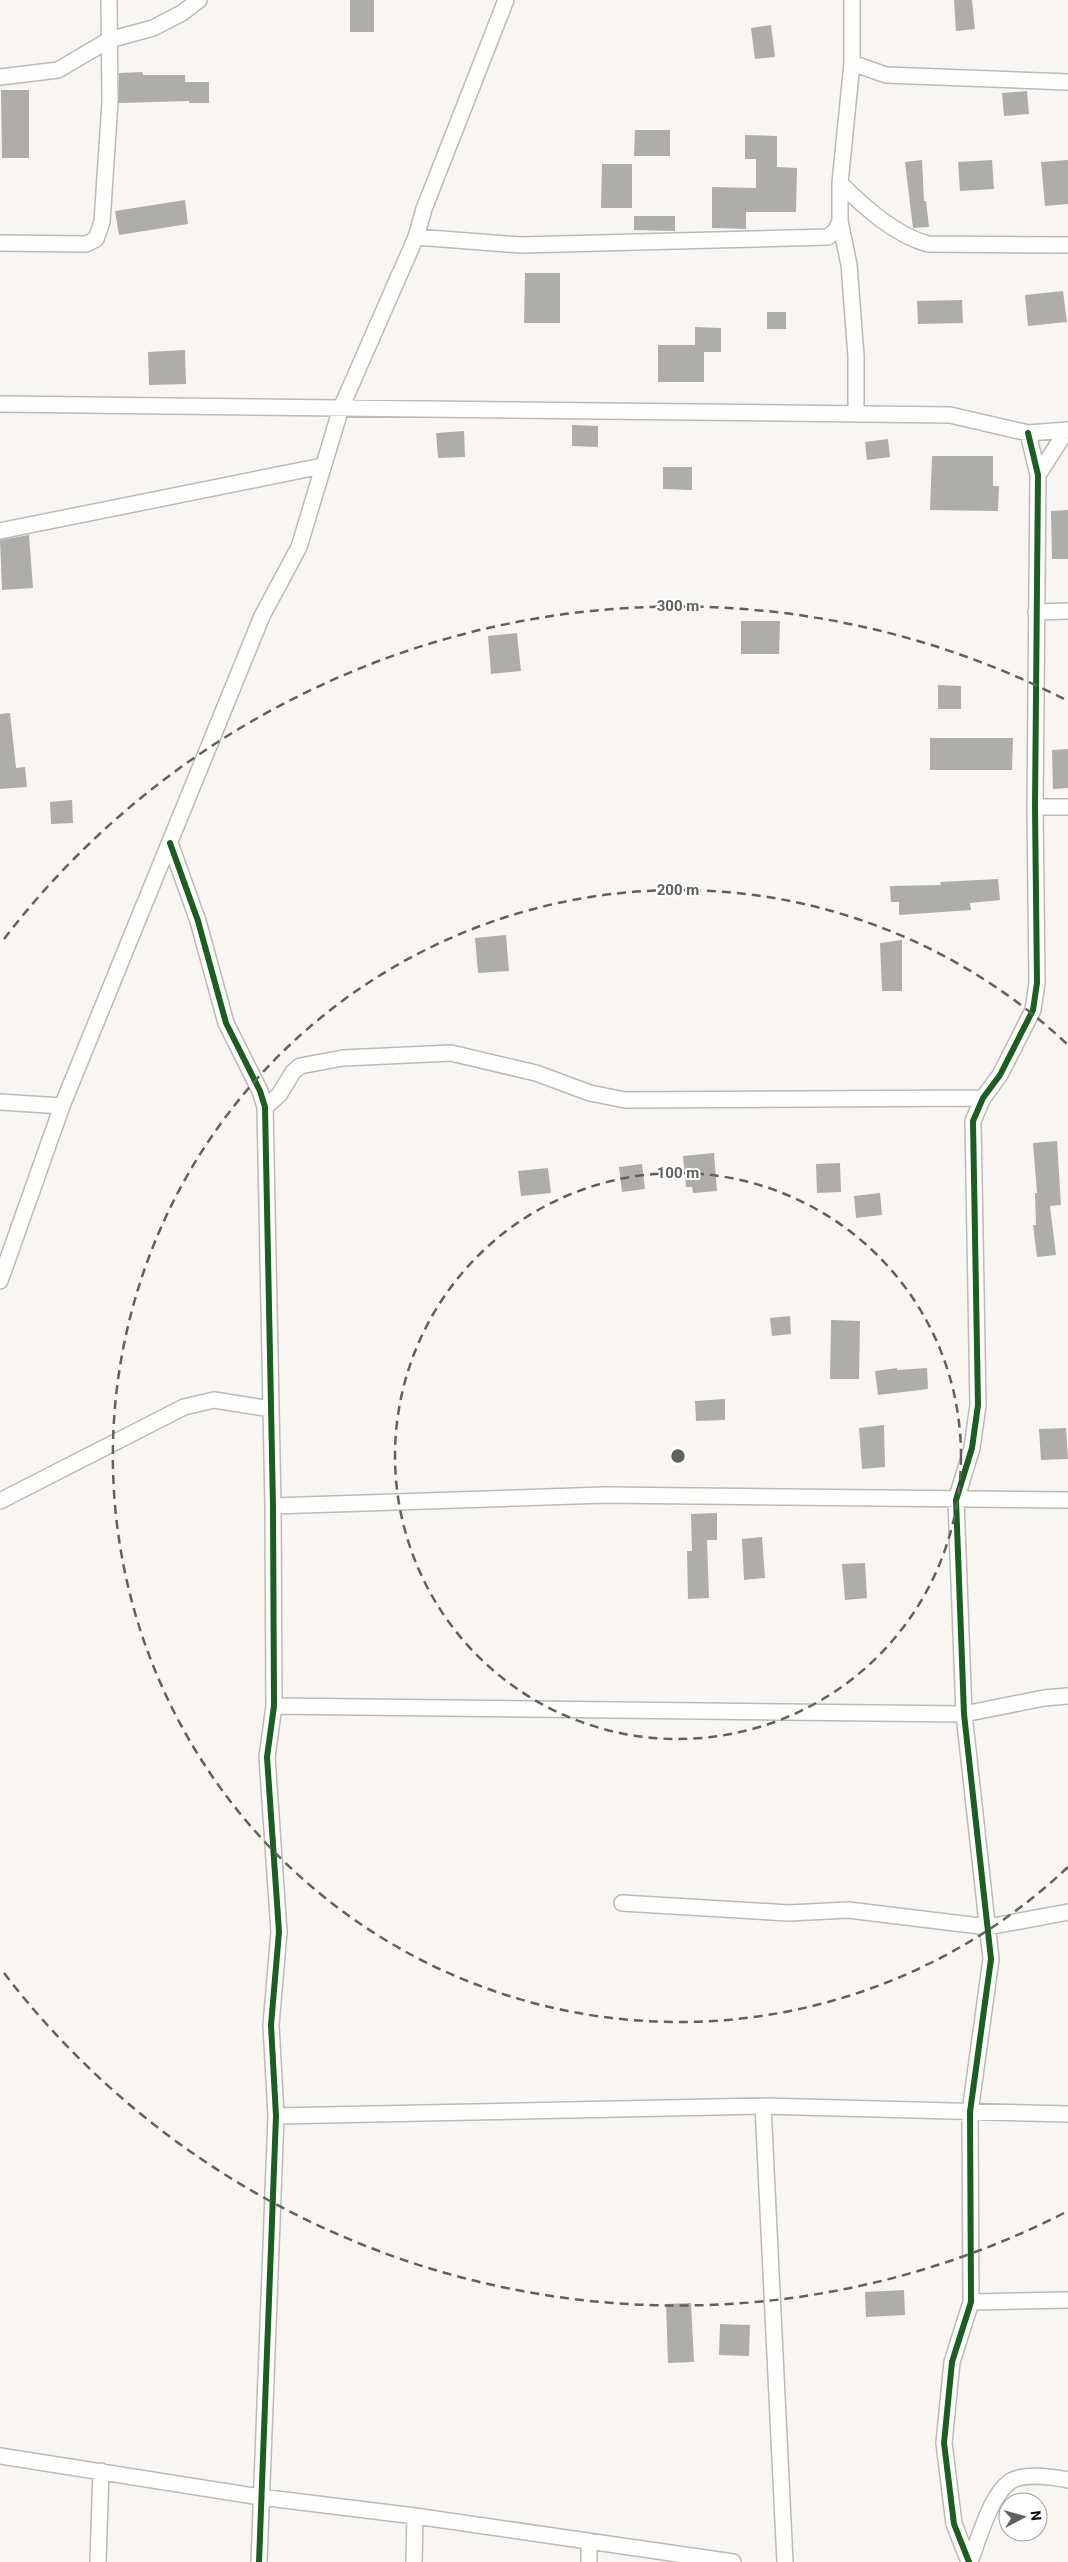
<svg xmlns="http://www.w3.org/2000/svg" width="1068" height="2562" viewBox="0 0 1068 2562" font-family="Roboto,sans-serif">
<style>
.building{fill:#afadaa}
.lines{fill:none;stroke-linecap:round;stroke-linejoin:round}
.street-casing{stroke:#bbbab6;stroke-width:18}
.street{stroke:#fefefd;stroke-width:15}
.cycleway-casing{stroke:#fff;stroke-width:9}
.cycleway{stroke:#1b5e20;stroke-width:6}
.ring{fill:none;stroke:#62605d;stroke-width:2.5;stroke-dasharray:9 6}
.centre{fill:#62605d;stroke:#fff;stroke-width:2.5}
.ring-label{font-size:15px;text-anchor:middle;font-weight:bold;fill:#62605d;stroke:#fff;stroke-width:4;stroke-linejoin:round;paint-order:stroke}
</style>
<rect width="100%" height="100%" fill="#f9f6f2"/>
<path class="building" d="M350,0H374V32H350Z
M954,0H972L975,29L956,31Z
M771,25L775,57L755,59L751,28Z
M142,72L143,75H185V82H209V103H189V101L119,103V73Z
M1,90H29V158H2Z
M1027,91L1029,114L1004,116L1002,93Z
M635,130H670V156H634Z
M745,135L777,136V167L797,168L796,212H746V229L712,228V187L756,188V159H745Z
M922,160L924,201H926L929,227L913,228L905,162Z
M992,160L994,189L960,191L958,162Z
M1068,160V204L1045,206L1041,162Z
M602,164H632V208H601Z
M185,200L188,224L119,235L115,211Z
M634,216H675V231L634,230Z
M525,273H560V323H524Z
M1063,291L1067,322L1028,326L1025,295Z
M962,300L963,323L918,324L917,301Z
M767,312H786V329H767Z
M695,327L721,328V352H704V382H658V345H695Z
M185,350L186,384L149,385L148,352Z
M572,425L598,426V447L572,446Z
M464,431L465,457L438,458L436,433Z
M888,439L890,457L867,460L865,442Z
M932,456H993V486H999L998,511L930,510Z
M663,467H692V490L663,489Z
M1068,510V559H1052L1051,511Z
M29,535L33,588L2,590L0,540Z
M741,621H780L779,654H741Z
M517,633L521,671L491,674L488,636Z
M938,685L961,686V709H938Z
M10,713L16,768L25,767L27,787L0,789V714Z
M930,738H1013L1012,770H930Z
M1068,749V788L1053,789L1052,750Z
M72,800L73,823L51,824L50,802Z
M998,879L1000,900L970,903L971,910L899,915V902H891L890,886L941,885L940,882Z
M506,935L509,971L478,973L475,938Z
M902,940V991H882L880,943Z
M1057,1141L1061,1205L1050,1206L1056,1255L1037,1257L1033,1225H1036L1035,1193H1037L1033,1143Z
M714,1153L717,1191L693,1193L692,1187H686L683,1156Z
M840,1163L841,1192L817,1193L816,1164Z
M642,1164L645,1189L622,1192L619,1167Z
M548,1168L551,1193L521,1196L518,1171Z
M880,1193L882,1215L856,1218L854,1196Z
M790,1316L791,1334L772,1336L770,1318Z
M831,1320L860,1321L859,1379H830Z
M897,1368V1370L927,1368L928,1389L878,1395L875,1371Z
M725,1399V1420L696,1421L695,1401Z
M884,1425L885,1467L862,1469L859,1428Z
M1066,1428L1068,1459L1041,1460L1039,1429Z
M717,1513V1540H707L709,1598L688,1599L687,1551H692L691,1514Z
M762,1537L765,1578L744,1580L742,1539Z
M865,1563L867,1598L845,1600L842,1564Z
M904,2290L905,2315L866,2317L865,2292Z
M691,2303L694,2362L668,2363L666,2304Z
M720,2324L750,2325L749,2356L719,2355Z"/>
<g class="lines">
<defs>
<path id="street" d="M852,0V63L840,183V221L849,265L856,356V413
M852,63L886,75L1068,82
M0,77L58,70L109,40L153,28L182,13L199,0
M840,183C864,207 895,235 928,244L1068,245
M416,237L521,245L828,237L835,231L840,221
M0,243L86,244L96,239L102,222L110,102L109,0
M0,404L950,415L1028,433L1068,430
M1038,475L1067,430
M0,531L322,466
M1036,612L1068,611
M1035,807H1068
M170,843L198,921L226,1023L260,1091L265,1107L273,1506L274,1706L267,1757L279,1932L271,2025L276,2116L259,2562
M0,1102L62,1106
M265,1107L279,1095L293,1072L300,1066L343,1058L451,1053L536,1073L590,1093L625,1100L983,1098
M0,1281L62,1106L262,616L299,547L341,408L416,237L424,209L506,0
M0,1501L184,1407L214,1400L271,1409
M273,1506L605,1495L1068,1500
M274,1706L964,1714L1044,1698L1068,1696
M622,1903L789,1913L848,1910L988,1927L1068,1912
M763,2106L785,2562
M276,2116L763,2106L1068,2114
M971,2302L1068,2300
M0,2456L260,2497L415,2516L733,2562
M98,2562L101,2471
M414,2562L415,2516
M589,2562V2541
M969,2562L954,2524L944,2443L952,2362L971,2302L970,2112L991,1959L964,1714L956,1500L972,1448L978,1405L973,1121L983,1098L1000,1075L1033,1010L1037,983L1035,807L1038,475L1028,433
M970,2562C978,2541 991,2493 1011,2481C1025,2473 1053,2477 1068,2480"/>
</defs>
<use href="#street" class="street-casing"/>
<use href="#street" class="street"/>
<defs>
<path id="cycleway" d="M170,843L198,921L226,1023L260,1091L265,1107L273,1506L274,1706L267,1757L279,1932L271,2025L276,2116L259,2562
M969,2562L954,2524L944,2443L952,2362L971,2302L970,2112L991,1959L964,1714L956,1500L972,1448L978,1405L973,1121L983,1098L1000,1075L1033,1010L1037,983L1035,807L1038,475L1028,433"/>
</defs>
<use href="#cycleway" class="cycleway-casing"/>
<use href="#cycleway" class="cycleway"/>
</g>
<g class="ring">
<circle cx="678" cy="1456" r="283"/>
<path d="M1068 1867A566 566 0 1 1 1068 1045"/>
<path d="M1064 2213A850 850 0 0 1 4 1973M4 939A850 850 0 0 1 1064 699"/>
</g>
<circle cx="678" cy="1456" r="8" class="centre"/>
<g class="ring-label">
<text x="678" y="611">300 m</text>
<text x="678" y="895">200 m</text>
<text x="678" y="1178">100 m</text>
</g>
<g transform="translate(1023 2517) rotate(84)"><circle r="24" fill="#ffffff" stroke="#a09f9e"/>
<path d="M0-4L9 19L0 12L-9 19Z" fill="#62605d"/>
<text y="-8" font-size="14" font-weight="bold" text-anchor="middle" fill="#11100d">N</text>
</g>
</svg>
